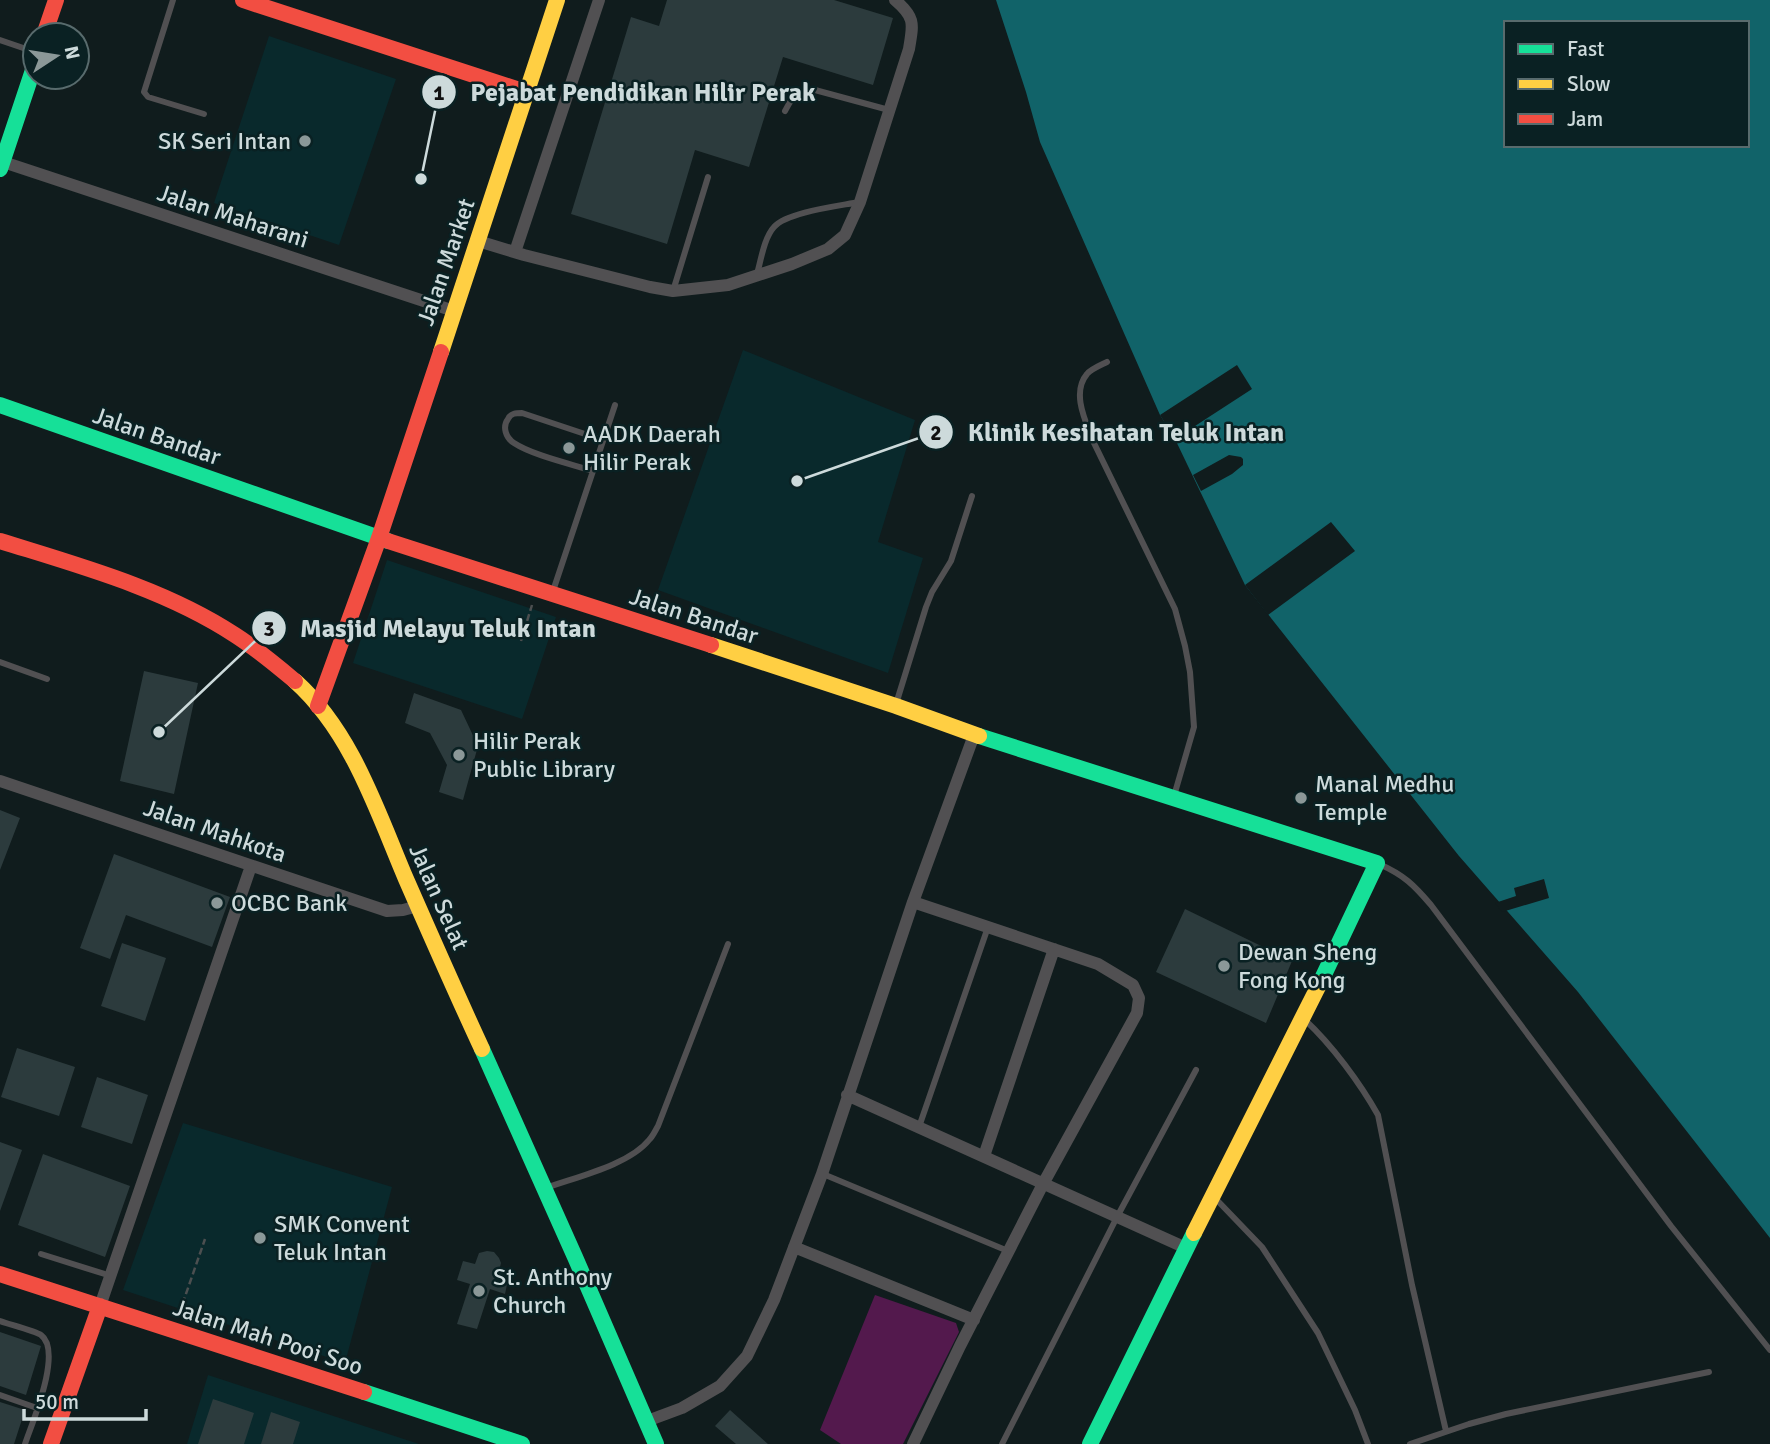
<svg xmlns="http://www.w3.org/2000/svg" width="1770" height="1444" viewBox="0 0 1770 1444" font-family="Signika,sans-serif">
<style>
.built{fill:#09292c}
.green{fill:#53194d}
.water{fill:#116369;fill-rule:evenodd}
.pier{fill:#101c1d}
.building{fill:#2c3b3d}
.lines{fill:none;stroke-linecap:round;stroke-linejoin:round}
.path{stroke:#4c4f50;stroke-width:2.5;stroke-dasharray:7 3.5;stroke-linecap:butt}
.lane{stroke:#515052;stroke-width:6}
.street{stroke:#515052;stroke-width:12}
.fast{stroke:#16e098;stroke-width:16}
.slow{stroke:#ffcf43;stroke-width:16}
.jam{stroke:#f24e42;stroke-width:16}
.poi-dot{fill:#8b9898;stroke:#0a2123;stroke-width:2.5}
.labels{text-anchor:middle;stroke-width:5;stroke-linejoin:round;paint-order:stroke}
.poi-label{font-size:24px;fill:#cddadb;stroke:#0a2123;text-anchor:start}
.street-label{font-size:24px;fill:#cddadb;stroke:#0a2123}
.leader{fill:none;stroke:#cddadb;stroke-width:2.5}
.callout-dot{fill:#cddadb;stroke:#0a2123;stroke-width:2.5}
.mark-label{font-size:21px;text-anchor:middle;font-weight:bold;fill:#111}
.callout-label{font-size:26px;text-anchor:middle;font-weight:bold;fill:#cddadb;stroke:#0a2123;stroke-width:5;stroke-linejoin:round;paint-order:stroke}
</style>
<rect width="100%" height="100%" fill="#101c1d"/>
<path class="built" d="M269,36L396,79L339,245L214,203Z
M743,350L915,420L878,542L923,558L888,673L658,590Z
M387,560L556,617L522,719L353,663Z
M183,1123L392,1187L345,1363L123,1290Z
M208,1375L419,1444H187Z"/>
<path class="green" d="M875,1295L956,1323L959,1332L903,1444H841L820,1430Z"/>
<path class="water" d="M996,0H1770V1238L1578,992L1459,856L1245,585L1175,439L1160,415L1040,142L1026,92ZM1506,23H1747V145H1506Z"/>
<path class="pier" d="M1237,365L1252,389L1175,439L1160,415Z
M1229,455L1241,457L1243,459V465L1232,474L1201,491L1193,475Z
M1331,522L1355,551L1268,615L1245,585Z
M1544,879L1549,898L1502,912L1495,903L1516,896L1514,888Z"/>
<path class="building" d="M667,0H834L893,18L873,85L783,57L749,167L695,150L667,244L571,214L631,17L659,26Z
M144,671L198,683L174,794L120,781Z
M414,693L461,710L478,746L463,800L439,792L447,765L430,733L405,723Z
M0,810L20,818L0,870Z
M114,854L230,897L212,947L126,915L110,959L80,948Z
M1185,909L1292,961L1266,1023L1156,972Z
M122,943L166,958L145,1021L101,1006Z
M17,1048L75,1067L59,1116L1,1097Z
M97,1077L148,1095L132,1144L81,1127Z
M0,1142L22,1150L0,1211Z
M43,1154L130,1186L105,1257L18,1225Z
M487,1251L494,1252L499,1258L501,1263L499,1271L509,1275L505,1294L490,1289L477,1329L457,1324L470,1284L457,1280L463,1261L475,1264L479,1253Z
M0,1332L41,1346L26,1395L0,1386Z
M213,1399L254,1413L244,1444H198Z
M0,1402L25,1410L14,1444H0Z
M730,1410L768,1444H736L715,1426Z
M271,1412L300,1422L293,1444H261Z"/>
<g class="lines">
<path class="path" d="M521,641L532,605
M179,1314L205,1239"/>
<path class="lane" d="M173,0L144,92L148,97L204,114
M0,40L35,52
M785,111C794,94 795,91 815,90L889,110
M757,274C761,260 764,238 774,227C787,212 839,206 859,202
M673,291L708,177
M1107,362C1101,365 1091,369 1087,374C1071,393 1086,422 1093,441L1175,609L1185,646L1190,672L1194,727L1174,796
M593,471C571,464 532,455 514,443C506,438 502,427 508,419C511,413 516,413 522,413L603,440
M553,591L615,405
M0,662L47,679
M896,704L926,607L932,592L951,561L972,496
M1379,864C1404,875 1414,885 1431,905L1671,1226L1770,1350
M1305,1020C1332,1045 1360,1083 1378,1115L1412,1285L1446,1431
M919,1127L988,927
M823,1174L1008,1251
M546,1188C576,1177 629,1165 649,1140C653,1136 655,1131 658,1126L728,944
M1214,1197L1262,1247L1318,1333L1355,1410L1368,1444
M41,1254L111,1276
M0,1321C8,1324 36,1331 41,1335C63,1351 32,1423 25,1444
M0,1395L37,1408
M1002,1444L1117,1217L1196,1070
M1410,1444L1469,1424L1506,1414L1709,1372"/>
<path class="street" d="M0,161L454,311
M478,241L524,255L650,287L673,291L728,285L792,264L828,249L845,235L860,202L909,49C913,24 916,18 895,0
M515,252L599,0
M0,781L387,911L403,910L418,906
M913,902L1098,964L1133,985L1139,998L1137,1013L1043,1184L960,1346L913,1444
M847,1095L1186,1248
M984,1156L1054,949
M794,1247L974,1320
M100,1306L251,866
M647,1421L682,1408L720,1386L747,1356L774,1300L822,1174L913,902L974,735"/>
<path class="fast" d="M0,169L35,64
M0,405L388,541
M979,736L1377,863L1320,983
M482,1049L575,1257L656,1444
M364,1392L522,1444
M1090,1444L1194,1233"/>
<path class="slow" d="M441,352L557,0
M711,645L896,706L979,736
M295,681C352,732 377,811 406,879C431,936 456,993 482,1049
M1194,1233L1320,983"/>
<path class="jam" d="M243,0L526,92
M44,35L56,0
M0,541C80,566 165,589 235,635C257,649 276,665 295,681
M388,541L711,645
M318,706L379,538L441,352
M0,1274L364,1392
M51,1444L100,1306"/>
</g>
<g class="poi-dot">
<circle cx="305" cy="141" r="7"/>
<circle cx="569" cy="448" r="7"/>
<circle cx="459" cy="755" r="7"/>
<circle cx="1301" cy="798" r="7"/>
<circle cx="217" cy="903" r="7"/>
<circle cx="1224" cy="966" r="7"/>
<circle cx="260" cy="1238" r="7"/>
<circle cx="479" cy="1291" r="7"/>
</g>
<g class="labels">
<g class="poi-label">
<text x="291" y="149" text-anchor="end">SK Seri Intan</text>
<text x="583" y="442">AADK Daerah<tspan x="583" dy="28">Hilir Perak</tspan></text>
<text x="473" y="749">Hilir Perak<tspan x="473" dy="28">Public Library</tspan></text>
<text x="1315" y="792">Manal Medhu<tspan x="1315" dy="28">Temple</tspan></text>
<text x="231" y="911">OCBC Bank</text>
<text x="1238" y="960">Dewan Sheng<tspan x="1238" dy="28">Fong Kong</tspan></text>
<text x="274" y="1232">SMK Convent<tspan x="274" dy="28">Teluk Intan</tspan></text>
<text x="493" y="1285">St. Anthony<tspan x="493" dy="28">Church</tspan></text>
</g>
<g class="street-label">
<text transform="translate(233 216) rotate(18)" y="8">Jalan Maharani</text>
<text transform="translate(446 262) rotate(-71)" y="8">Jalan Market</text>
<text transform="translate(157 436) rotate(19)" y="8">Jalan Bandar</text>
<text transform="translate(694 616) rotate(18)" y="8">Jalan Bandar</text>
<text transform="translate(215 831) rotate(19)" y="8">Jalan Mahkota</text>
<text transform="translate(439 897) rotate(66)" y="8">Jalan Selat</text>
<text transform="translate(268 1337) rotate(18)" y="8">Jalan Mah Pooi Soo</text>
</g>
</g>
<path class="leader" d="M421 179L439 92M797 481L936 432M159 732L269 628"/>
<g class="callout-dot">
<circle cx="421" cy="179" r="7"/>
<circle cx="797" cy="481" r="7"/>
<circle cx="159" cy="732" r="7"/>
<circle cx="439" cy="92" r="18"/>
<circle cx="936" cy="432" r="18"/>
<circle cx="269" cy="628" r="18"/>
</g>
<g class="mark-label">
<text x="439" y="100">1</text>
<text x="936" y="440">2</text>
<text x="269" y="636">3</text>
</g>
<g class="callout-label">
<text x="643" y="101">Pejabat Pendidikan Hilir Perak</text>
<text x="1126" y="441">Klinik Kesihatan Teluk Intan</text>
<text x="448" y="637">Masjid Melayu Teluk Intan</text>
</g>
<rect x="1504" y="21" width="245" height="126" fill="#0a2123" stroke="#586b6d" stroke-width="2"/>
<rect x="1518" y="44" width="35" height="10" fill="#16e098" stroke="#586b6d" stroke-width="2"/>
<text x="1567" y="56" font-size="21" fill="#cddadb">Fast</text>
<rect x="1518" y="79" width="35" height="10" fill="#ffcf43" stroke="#586b6d" stroke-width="2"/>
<text x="1567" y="91" font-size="21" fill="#cddadb">Slow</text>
<rect x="1518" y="114" width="35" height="10" fill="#f24e42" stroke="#586b6d" stroke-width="2"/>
<text x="1567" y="126" font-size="21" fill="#cddadb">Jam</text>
<g transform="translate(56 56) rotate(78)"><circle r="33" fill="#0a2123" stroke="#586b6d" stroke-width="2"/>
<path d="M0-5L12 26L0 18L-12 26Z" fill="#8b9898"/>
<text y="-10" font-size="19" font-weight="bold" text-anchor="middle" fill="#cddadb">N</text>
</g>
<path d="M24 1409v10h122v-10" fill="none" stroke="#cddadb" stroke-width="3.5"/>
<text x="35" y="1409" font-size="21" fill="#cddadb" stroke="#0a2123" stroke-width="5" paint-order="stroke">50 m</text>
</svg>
